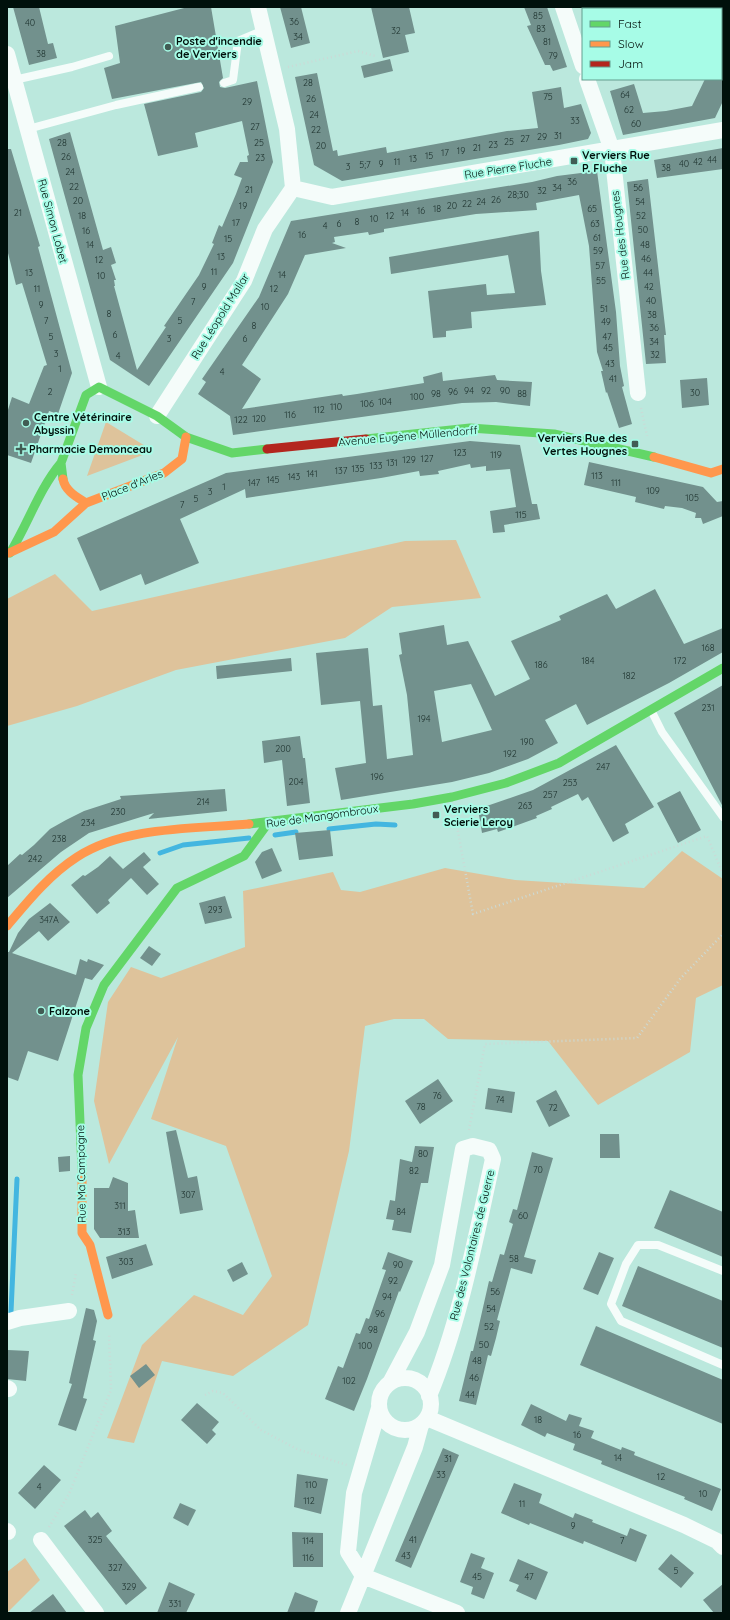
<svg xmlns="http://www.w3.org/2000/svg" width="730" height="1620" viewBox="0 0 730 1620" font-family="Quicksand,sans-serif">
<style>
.green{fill:#dec39b}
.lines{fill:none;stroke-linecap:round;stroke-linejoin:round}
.stream{stroke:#43b6e0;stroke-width:5}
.building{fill:#72918d;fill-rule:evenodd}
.path{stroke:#cbdad6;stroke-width:2.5;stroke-dasharray:1 3;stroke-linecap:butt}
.lane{stroke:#f5fcfa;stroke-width:8}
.street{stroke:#f5fcfa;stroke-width:16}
.fast{stroke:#63d668;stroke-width:9}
.slow{stroke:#ff974d;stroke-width:9}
.jam{stroke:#b3261e;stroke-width:9}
.poi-dot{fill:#415c54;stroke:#a7fce7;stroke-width:1.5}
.labels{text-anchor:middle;stroke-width:4;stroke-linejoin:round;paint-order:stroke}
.number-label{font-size:9px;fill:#1c302c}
.poi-label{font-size:11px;font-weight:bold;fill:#00100b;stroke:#a7fce7;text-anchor:start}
.street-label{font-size:11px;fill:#00100b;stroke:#a7fce7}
</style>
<rect width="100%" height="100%" fill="#bbe8dd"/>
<path class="green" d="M106,422L147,447L148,453L87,476Z
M456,540L481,598L392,607L345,638L176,670L77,706L7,726V599L55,574L92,611L405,541Z
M682,851L723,879V985L696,998L690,1052L598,1105L548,1041L448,1039L424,1019H394L365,1026L349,1151L308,1325L233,1376L162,1361L134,1443L107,1438L142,1345L194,1295L243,1315L272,1276L226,1146L151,1119L178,1037L109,1164L94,1101L108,1002L131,967L161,978L245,947L243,891L333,872L341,890L360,892L445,868L515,880L644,888Z
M25,1558L40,1580L7,1613V1572Z"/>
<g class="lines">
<path class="stream" d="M329,829L376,824L395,825
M275,835L296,832
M160,853L183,845L249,838
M11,1312L17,1179"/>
</g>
<path class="building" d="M13,7H39L48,44L53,43L57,58L29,65Z
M188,7H211L223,78L219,82L220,87L225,88L257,81L273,162L233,263L149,386L110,360L49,139L70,132L103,250L111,247L116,263L111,265L116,280H114L115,286H114L137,370L166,327L164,326L199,275L214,244L212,243L219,225L222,227L236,194L242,178L234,175L240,162H248L247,156L249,155L242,121L195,133L198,147L158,156L144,104L201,92L204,88L201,82L112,99L104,68L120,63L115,26Z
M280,7H301L310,43L291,48Z
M371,7H409L415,33L405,35L409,52L383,58Z
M524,7H547L567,67L553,71L550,65H545L527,26L531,25Z
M390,59L393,71L364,78L361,66Z
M317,73L333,151L337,150L338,156L386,147L387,153L507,131L538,128L532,92L561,87L564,108L581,104L591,133L588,139L559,145L342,181L314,165L295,77Z
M705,79H723V101L715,118L623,135L610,91L634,84L643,113L666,111L692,106Z
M723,148V169L657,178L654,160Z
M7,149H11L40,246L38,247L72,373L58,414L49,411L31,463L7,455V413L12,397L29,404L44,366L47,365L22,283L16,285L7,249Z
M597,171L616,312L620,366L624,386L622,387L632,424L619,428L607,392L606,393L601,371H603L597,352L589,246L579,195L536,203L537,210L476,214L384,229V232L369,235L368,232L334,237L335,242L332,243L346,248L305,255L288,294L242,365L261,379L242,409L342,394L343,396L357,394L424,383L423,377L442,372L443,381L495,375L497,380L532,382L530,406L496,402L462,403L233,435L230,416L198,394L206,382L202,379L259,297L291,221L532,182L557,176Z
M648,179L666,335H664L666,363L646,364L627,182Z
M539,231L541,271L546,305L471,312L472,328L446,331V337L433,338L428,291L486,284L487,295L515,293L508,255L391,274L389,257Z
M707,378L709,405L682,408L680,380Z
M470,441L520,445L532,504H537L540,519L504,525L505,532L493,533L490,511L516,507L510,469L486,471V466L471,468L470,464L438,471L439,474L420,476L419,471L381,478L246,498L245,489L180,519L199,563L145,585L141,574L100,591L77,538L226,473Z
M589,462L703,487L717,502L723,501V516L703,524L701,518H695L696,513L682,508L665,506L664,509L635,502L636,497L584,485Z
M655,589L684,644L723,628V652L669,683L587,725L576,704L545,720L558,743L528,759L489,773L452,782L341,800L335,768L366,763L360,701L321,705L316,653L368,648L373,706L382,705L387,759L413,755L407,695L399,655L402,654L399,633L444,625L447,645L468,641L495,696L530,679L511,641L561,620L559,616L607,594L616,609ZM471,684L492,730L442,742L434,691Z
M291,658L292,671L217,679L216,666Z
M723,685V807L674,713Z
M300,736L303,758H305L310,803L287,806L282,760L264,763L262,741Z
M616,745L654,807L625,824L629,833L613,842L588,797L582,801L578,794L551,807L552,809L536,816L537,818L498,832L497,829L482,833L478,809L533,790Z
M225,789L227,811L148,819L154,813L89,833L61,852L7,898V866L20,854L22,855L34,845L50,829L66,820L84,811L121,799L120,796Z
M680,791L701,830L678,843L657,803Z
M330,830L333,856L299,860L295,833Z
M272,848L282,871L262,879L255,862L262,852Z
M144,852L151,860L143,867L159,884L147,895L131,878L108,900L110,903L97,914L71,885L83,875L85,876L98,867L110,856L123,869Z
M225,896L232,918L205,924L199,903Z
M50,903L70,922L48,941L39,931L12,953L76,975L80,959L87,962L88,959L104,965L92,980L85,978L58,1061L28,1051L18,1081L7,1077V952H9L18,933L29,919Z
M149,946L161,954L152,966L140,958Z
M438,1079L453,1101L420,1124L405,1101Z
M488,1088L515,1092L512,1113L485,1109Z
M556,1090L570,1116L549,1127L536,1101Z
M176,1130L188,1178L197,1176L203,1210L180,1214L166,1132Z
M600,1134H619L620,1158H600Z
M415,1146L434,1147L428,1183H421L411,1233L392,1230L394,1220L386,1219L390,1200L395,1201L400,1159L412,1162Z
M532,1152L553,1158L524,1257L536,1260L532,1274L511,1268L497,1320L500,1321L496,1338L491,1356L488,1355L476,1405L459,1401L471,1351H473L477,1334L489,1281L492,1282L500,1254L504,1255L513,1224L509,1222L513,1209L517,1210Z
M70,1156V1171L59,1172L58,1157Z
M113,1177L128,1183V1211L135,1210L139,1238H100L94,1229V1188H109Z
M670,1190L723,1212V1257L654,1228Z
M146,1244L153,1265L112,1279L106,1257Z
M388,1252L413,1261L400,1292L399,1291L367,1379L354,1411L325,1399L338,1366L343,1368L356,1333L360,1334L366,1318L369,1319L386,1270L382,1269Z
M599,1252L614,1258L598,1295L583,1289Z
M242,1262L248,1274L233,1282L227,1270Z
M638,1266L723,1301V1348L622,1306Z
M86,1308L94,1310L97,1321L93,1340L96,1341L83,1398L87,1399L76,1431L58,1425L72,1384L69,1383Z
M596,1326L723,1380V1424L580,1365Z
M8,1350L29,1351L26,1381L7,1379Z
M146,1364L155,1375L139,1388L130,1376Z
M197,1403L219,1422L212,1430L216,1434L207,1444L181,1420Z
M531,1404L566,1421L569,1414L582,1418L579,1426L594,1431L591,1438L621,1450L622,1447L635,1452L634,1455L721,1489L712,1511L684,1499L685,1497L601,1464L602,1461L573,1450L575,1444L547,1433L545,1437L521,1425Z
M443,1448L459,1455L411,1568L395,1561Z
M44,1465L61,1480L35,1509L18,1493Z
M297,1474L328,1479L321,1514L294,1507Z
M514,1483L542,1494L539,1503L573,1518L575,1513L593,1520L592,1522L627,1536L630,1528L647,1535L636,1562L584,1541L583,1544L530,1523L529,1525L501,1513Z
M180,1503L196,1510L188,1526L173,1518Z
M85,1510L91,1518L98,1512L112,1531L106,1536L147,1588L126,1605L64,1526Z
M292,1532L323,1533V1567H293Z
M471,1553L485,1558L481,1568L494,1573L484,1599L471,1594L473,1587L460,1582Z
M671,1554L694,1573L681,1588L658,1569Z
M518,1559L548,1572L536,1600L516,1591L519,1585L509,1581Z
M169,1582L195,1594L186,1613H157Z
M723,1584V1613H714L703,1600Z
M295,1592L318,1601L314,1613H287Z
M53,1594L67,1613H29Z"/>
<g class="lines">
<path class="path" d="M288,67L358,51L375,56
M641,408L647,436
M455,815L473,914L707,836L723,874
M469,1130L485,1044L637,1038L680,979L723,934
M72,1295L76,1273
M205,1395L213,1391L223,1393L261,1430L297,1449L347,1465
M49,1527L69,1494L111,1390L109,1334"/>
<path class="lane" d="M14,80L72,67L109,56
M224,83L233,80L238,41L264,30
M28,129L116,105L199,87
M651,710L662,732L723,817
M723,1271L658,1245H638L626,1264L611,1304L621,1321L723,1365"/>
<path class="street" d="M563,7L583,66
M7,54L99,387
M587,79L612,150L638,393
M293,188L332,197L723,130
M157,416L244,281L265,229L293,188L287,129L258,7
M7,1322L20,1318L69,1311
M379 1404a26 26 0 1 1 52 0a26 26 0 1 1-52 0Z
M390,1383L417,1332L442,1265L463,1149L473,1146L489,1150L493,1159C476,1236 460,1322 429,1396
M7,1388L9,1389
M379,1408L354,1493L348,1552L363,1576L415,1447L421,1425
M427,1418L684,1525L717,1541L723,1547
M7,1531L8,1532
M41,1540L96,1613
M348,1613L363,1576L457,1613"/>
<path class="fast" d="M366,439L470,428L554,434L654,457
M63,479L61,463L86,395L99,387L157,416L186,437L232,453L267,449
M10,553C28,524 39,489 61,463
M249,824L413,804L452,797L506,783L559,763L723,668
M82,1170L78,1075L86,1028L104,985L177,888L244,856L268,823"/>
<path class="slow" d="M654,457L711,473L723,469
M63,479C65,491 77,497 86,503L164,473L182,459L186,437
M9,553L54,532L86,503
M7,926C28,901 49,875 77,857C125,826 194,829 249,824
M82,1170V1233L90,1245L108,1315"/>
<path class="jam" d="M267,449L366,439"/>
</g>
<g class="poi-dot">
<circle cx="168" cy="47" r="4"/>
<rect x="570" y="157" width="8" height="8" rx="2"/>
<circle cx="26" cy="423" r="4"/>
<rect x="631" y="440" width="8" height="8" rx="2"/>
<path d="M19 443h4v4h4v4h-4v4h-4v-4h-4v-4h4z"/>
<rect x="432" y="811" width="8" height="8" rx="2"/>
<circle cx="41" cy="1011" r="4"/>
</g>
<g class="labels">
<g class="number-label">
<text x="538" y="19">85</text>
<text x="294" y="25">36</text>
<text x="30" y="26">40</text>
<text x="541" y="32">83</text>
<text x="396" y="34">32</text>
<text x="298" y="40">34</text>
<text x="547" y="45">81</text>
<text x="41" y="57">38</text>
<text x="553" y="59">79</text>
<text x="308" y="86">28</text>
<text x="625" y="98">64</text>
<text x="548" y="100">75</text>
<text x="311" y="102">26</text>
<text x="247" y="105">29</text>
<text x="629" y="113">62</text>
<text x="314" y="118">24</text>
<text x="575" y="124">33</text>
<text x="636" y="127">60</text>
<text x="255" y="130">27</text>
<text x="316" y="133">22</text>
<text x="558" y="139">31</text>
<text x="542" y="140">29</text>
<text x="525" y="142">27</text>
<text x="509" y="145">25</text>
<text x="62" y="146">28</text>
<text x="259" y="146">25</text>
<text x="493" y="148">23</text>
<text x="321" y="149">20</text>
<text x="477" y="151">21</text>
<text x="461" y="154">19</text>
<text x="445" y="156">17</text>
<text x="429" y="159">15</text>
<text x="66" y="160">26</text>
<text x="260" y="161">23</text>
<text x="413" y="162">13</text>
<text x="712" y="163">44</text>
<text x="397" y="165">11</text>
<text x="698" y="165">42</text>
<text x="381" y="167">9</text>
<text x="684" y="167">40</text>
<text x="365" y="168">5;7</text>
<text x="348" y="170">3</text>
<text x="666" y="171">38</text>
<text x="70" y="175">24</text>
<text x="572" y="185">36</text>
<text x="74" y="190">22</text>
<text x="557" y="191">34</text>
<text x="638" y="191">56</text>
<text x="249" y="193">21</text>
<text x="542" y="194">32</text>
<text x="518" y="198">28;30</text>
<text x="496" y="203">26</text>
<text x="78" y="204">20</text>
<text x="481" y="205">24</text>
<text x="640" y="205">54</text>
<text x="467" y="207">22</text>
<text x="243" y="209">19</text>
<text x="452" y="209">20</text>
<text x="437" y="212">18</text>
<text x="592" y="212">65</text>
<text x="421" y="214">16</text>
<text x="18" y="216">21</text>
<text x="405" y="216">14</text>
<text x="82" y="219">18</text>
<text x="390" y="219">12</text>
<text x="641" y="219">52</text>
<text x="374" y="222">10</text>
<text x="357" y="225">8</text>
<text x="236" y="226">17</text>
<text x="339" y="227">6</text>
<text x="595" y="227">63</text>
<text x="325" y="229">4</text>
<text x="643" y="233">50</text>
<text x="86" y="234">16</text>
<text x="302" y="238">16</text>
<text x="597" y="241">61</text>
<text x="228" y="242">15</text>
<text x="90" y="248">14</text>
<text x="645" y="248">48</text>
<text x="598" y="254">59</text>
<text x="221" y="260">13</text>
<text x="646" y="262">46</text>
<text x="99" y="263">12</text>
<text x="600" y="269">57</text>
<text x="214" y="275">11</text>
<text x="29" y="276">13</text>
<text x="648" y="276">44</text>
<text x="282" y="278">14</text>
<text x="101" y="279">10</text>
<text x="601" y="284">55</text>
<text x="204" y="290">9</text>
<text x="649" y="290">42</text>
<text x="37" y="292">11</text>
<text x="274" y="292">12</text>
<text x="651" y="304">40</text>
<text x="193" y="305">7</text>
<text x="41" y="308">9</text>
<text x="265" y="310">10</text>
<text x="604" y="312">51</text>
<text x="109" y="317">8</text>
<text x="652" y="318">38</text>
<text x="46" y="324">7</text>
<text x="180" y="324">5</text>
<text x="606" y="325">49</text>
<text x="254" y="329">8</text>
<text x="654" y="331">36</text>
<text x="115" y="338">6</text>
<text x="51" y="340">5</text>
<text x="607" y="340">47</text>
<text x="169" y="342">3</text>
<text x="245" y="342">6</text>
<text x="654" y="345">34</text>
<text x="608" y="351">45</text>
<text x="56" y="357">3</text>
<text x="655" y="358">32</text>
<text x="118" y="359">4</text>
<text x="610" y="367">43</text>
<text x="60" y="372">1</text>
<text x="222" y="375">4</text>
<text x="613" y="382">41</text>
<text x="469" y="394">94</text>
<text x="486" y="394">92</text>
<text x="505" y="394">90</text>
<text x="50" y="395">2</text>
<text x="453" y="395">96</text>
<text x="695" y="396">30</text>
<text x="436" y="397">98</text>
<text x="522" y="397">88</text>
<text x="417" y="400">100</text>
<text x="385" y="405">104</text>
<text x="367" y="407">106</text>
<text x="336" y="410">110</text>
<text x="319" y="413">112</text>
<text x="290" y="418">116</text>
<text x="259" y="422">120</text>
<text x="241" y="423">122</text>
<text x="460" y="456">123</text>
<text x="496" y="458">119</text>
<text x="427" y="462">127</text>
<text x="409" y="463">129</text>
<text x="392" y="466">131</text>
<text x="376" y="469">133</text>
<text x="358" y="472">135</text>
<text x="341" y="474">137</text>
<text x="312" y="477">141</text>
<text x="597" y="479">113</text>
<text x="294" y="480">143</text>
<text x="273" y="483">145</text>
<text x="254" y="486">147</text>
<text x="616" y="486">111</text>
<text x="224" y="490">1</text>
<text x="653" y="494">109</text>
<text x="210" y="495">3</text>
<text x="692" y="501">105</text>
<text x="196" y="502">5</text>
<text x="182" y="508">7</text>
<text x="521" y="518">115</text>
<text x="708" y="651">168</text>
<text x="588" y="664">184</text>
<text x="680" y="664">172</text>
<text x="541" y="668">186</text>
<text x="629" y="679">182</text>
<text x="708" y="711">231</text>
<text x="424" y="722">194</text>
<text x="527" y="745">190</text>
<text x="283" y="752">200</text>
<text x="510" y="757">192</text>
<text x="603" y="770">247</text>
<text x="377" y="780">196</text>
<text x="296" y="785">204</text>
<text x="570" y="786">253</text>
<text x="550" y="798">257</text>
<text x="203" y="805">214</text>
<text x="525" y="809">263</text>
<text x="118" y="815">230</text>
<text x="88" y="826">234</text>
<text x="59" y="842">238</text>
<text x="35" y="862">242</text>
<text x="215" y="913">293</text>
<text x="49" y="923">347A</text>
<text x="437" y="1099">76</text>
<text x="500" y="1103">74</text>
<text x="421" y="1110">78</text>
<text x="553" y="1111">72</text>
<text x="423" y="1157">80</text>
<text x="538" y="1173">70</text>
<text x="414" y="1174">82</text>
<text x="188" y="1198">307</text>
<text x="120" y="1209">311</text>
<text x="401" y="1215">84</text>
<text x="523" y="1219">60</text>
<text x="124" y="1235">313</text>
<text x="514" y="1262">58</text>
<text x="126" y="1265">303</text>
<text x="398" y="1268">90</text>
<text x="393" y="1284">92</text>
<text x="495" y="1295">56</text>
<text x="387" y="1300">94</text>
<text x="491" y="1312">54</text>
<text x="380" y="1317">96</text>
<text x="489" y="1330">52</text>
<text x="373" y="1333">98</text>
<text x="484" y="1348">50</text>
<text x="365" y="1349">100</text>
<text x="477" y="1364">48</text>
<text x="474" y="1381">46</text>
<text x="349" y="1384">102</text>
<text x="470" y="1398">44</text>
<text x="538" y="1423">18</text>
<text x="577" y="1438">16</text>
<text x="618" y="1461">14</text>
<text x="448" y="1462">31</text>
<text x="441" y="1478">33</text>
<text x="661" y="1480">12</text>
<text x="311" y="1488">110</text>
<text x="39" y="1490">4</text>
<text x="703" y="1497">10</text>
<text x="309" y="1504">112</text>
<text x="522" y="1507">11</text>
<text x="573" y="1529">9</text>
<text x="95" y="1543">325</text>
<text x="413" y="1543">41</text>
<text x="308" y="1544">114</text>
<text x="622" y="1544">7</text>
<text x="406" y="1559">43</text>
<text x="308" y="1561">116</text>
<text x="115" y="1571">327</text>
<text x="676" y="1574">5</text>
<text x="477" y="1580">45</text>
<text x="529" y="1580">47</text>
<text x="129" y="1590">329</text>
<text x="175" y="1607">331</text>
</g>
<g class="poi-label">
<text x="176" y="45">Poste d'incendie<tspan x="176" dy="13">de Verviers</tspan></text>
<text x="582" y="159">Verviers Rue<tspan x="582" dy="13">P. Fluche</tspan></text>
<text x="34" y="421">Centre Vétérinaire<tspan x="34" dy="13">Abyssin</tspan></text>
<text x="627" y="442" text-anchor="end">Verviers Rue des<tspan x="627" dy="13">Vertes Hougnes</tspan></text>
<text x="29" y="453">Pharmacie Demonceau</text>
<text x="444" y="813">Verviers<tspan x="444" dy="13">Scierie Leroy</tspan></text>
<text x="49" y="1015">Falzone</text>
</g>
<g class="street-label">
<text transform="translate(508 168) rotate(-9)" y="4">Rue Pierre Fluche</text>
<text transform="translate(53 221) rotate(75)" y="4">Rue Simon Lobet</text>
<text transform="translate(620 235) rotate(-97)" y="4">Rue des Hougnes</text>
<text transform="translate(220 316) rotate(-58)" y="4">Rue Léopold Mallar</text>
<text transform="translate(408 436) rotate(-5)" y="4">Avenue Eugène Müllendorff</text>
<text transform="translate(132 485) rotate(-22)" y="4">Place d'Arles</text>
<text transform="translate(322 816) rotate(-8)" y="4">Rue de Mangombroux</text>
<text transform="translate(81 1174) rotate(-91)" y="4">Rue Ma Campagne</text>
<text transform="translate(472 1245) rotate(-76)" y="4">Rue des Volontaires de Guerre</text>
</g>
</g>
<rect width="730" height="1620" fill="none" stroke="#00100b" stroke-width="16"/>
<rect x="582" y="8" width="140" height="72" fill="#a7fce7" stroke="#649e8f"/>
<rect x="590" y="21" width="20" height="6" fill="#63d668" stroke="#649e8f"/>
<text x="618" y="28" font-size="12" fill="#00100b">Fast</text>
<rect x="590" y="41" width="20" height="6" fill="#ff974d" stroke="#649e8f"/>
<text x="618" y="48" font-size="12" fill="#00100b">Slow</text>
<rect x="590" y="61" width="20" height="6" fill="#b3261e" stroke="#649e8f"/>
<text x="618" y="68" font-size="12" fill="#00100b">Jam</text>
</svg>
